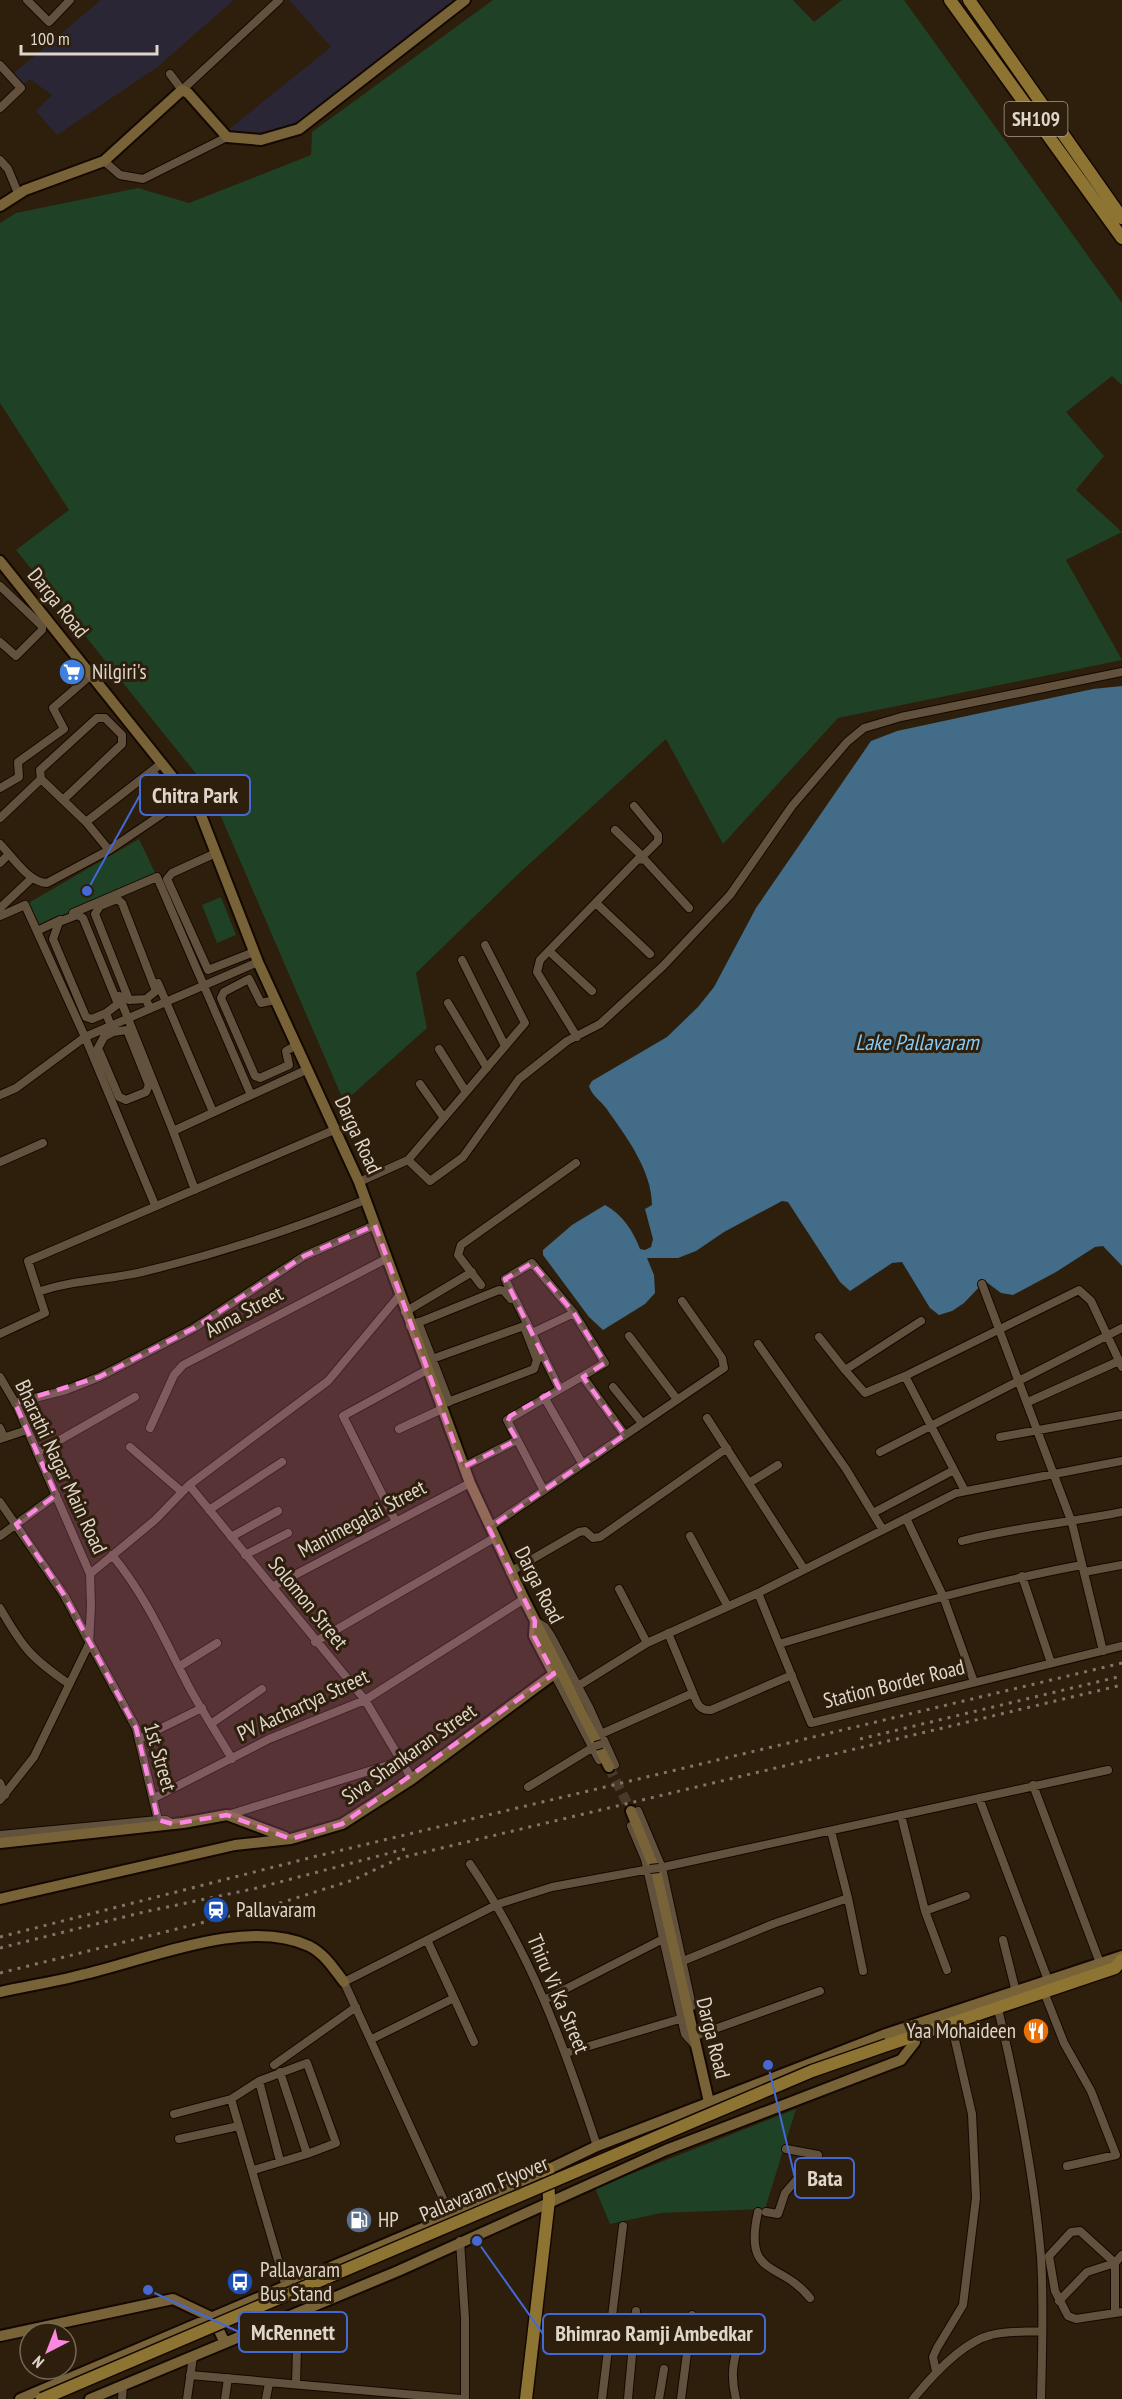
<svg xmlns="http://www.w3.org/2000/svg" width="1122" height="2399" viewBox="0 0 1122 2399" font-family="'PT Sans Narrow',sans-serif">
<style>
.education{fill:#2b2636}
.green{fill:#1f4125}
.water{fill:#426c87}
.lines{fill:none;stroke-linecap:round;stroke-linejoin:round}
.secondary-tunnel{stroke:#483a28;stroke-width:10;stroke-dasharray:10 5;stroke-linecap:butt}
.street-casing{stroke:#150800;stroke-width:10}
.secondary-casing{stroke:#150800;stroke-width:14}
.primary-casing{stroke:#150800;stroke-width:15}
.street{stroke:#61513d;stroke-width:8}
.secondary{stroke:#786238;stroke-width:10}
.primary{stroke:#8e7433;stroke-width:12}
.rail{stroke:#817566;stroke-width:3;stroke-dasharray:3 6;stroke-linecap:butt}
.street-bridge-casing{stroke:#150800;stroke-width:10;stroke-linecap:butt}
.primary-bridge-casing{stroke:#150800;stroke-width:15;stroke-linecap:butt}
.street-bridge{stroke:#61513d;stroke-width:8}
.primary-bridge{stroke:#8e7433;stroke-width:12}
.marked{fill:#fd86e1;fill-opacity:0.2;stroke:#fd86e1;stroke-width:4.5;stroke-dasharray:12 8;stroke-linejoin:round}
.labels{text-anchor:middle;stroke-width:6;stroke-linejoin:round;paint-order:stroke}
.shield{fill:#2d1f0c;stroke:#aa9e91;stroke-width:1.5}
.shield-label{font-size:20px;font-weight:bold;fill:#dfd5ca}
.street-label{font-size:21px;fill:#dfd5ca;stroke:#2d1f0c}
.poi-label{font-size:21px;fill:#dfd5ca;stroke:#2d1f0c;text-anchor:start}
.water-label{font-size:22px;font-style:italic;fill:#85caf6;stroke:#2d1f0c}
.leader{fill:none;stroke:#4469d5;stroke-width:2}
.callout-dot{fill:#4469d5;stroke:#2d1f0c;stroke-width:2}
.callout{fill:#2d1f0c;stroke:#4469d5;stroke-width:2}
.callout-label{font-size:22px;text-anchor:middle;font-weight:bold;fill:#dfd5ca}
</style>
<rect width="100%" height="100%" fill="#2d1f0c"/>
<path class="education" d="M101,0H234L156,68L57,135L36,111L52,95L30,79L24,84L14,73Z
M289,0H458L302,125L266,134L228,130L331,47Z"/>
<path class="green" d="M493,0H793L814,22L842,0H904L1122,303V385L1112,376L1066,412L1104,456L1076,490L1122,532L1066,560L1122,660L838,718L723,844L666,739L513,879L416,973L427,1028L344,1102L210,791L16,550L69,510L0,403V223L16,213L138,188L189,203L311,155L312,132Z
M139,839L157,877L36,929L25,905Z
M221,897L236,935L217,943L202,905Z
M796,2109L765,2209L661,2213L610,2224L595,2188Z"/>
<path class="water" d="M1122,686V1266L1103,1246L1095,1247L1056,1272L1013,1295L1001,1293L985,1281L964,1303L952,1311L939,1315L930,1308L902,1262L892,1263L850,1291L840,1282L788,1202L782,1201L724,1232L696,1251L678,1258H647L654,1275L655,1293L645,1304L603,1330L589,1317L543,1255V1250L572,1225L605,1205C623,1215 633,1231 640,1249L645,1250L651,1247L653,1239L645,1209L652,1205C652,1170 625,1135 606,1108C600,1100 592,1096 589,1086L592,1081L667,1037L698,1007L714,987L756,908L871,741L897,731L1093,689Z"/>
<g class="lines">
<path class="secondary-tunnel" d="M609,1767L631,1811"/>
<defs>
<path id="street" d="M27,0L49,22L70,0
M0,65L21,88L0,108
M170,74L182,90L279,0
M0,160L8,169L18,193
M104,161L120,175L143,179L227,137
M0,586L42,626V630L16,656L0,642
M41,779L40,770L97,718H105L122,735V744L63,800
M0,788L19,777L18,762L64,729L53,708L91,675
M634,806L658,835V841L640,859
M0,818L41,779L86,822L162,763
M615,830L642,856
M0,844C12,856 29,883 47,883L109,850L86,822
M109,850L177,804L152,771
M216,853L172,873L167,879L208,970L254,952
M0,863L9,854
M597,904L650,954
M0,908L32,878
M73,913L157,877L251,1095
M0,916L25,905L85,1037L155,1205
M37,931L60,920
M549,951L592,991
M462,960L505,1046
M158,983L213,1112
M119,996L173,1131L306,1070
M146,999L156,991L122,903L117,899L100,906L95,914L129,1000L146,999L150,1009
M275,1000L261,1003L249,979L224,992L221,998L255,1076L260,1078L289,1065L286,1051L295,1046
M448,1003L487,1068
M106,1013L118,1004L83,918L77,915L59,922L53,939L86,1017L92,1019L106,1013L113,1032L104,1037L98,1048L119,1097L126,1100L146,1092L149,1085L127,1030L113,1032
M577,1037L537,972L540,960L638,859L645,860L689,908
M439,1049L466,1092
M420,1084L444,1118
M0,1095L16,1088L85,1037L258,962
M173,1131L195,1190
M408,1160L525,1023L485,945
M0,1162L43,1143
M359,1182L408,1160L430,1181L463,1157L519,1079L567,1041L600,1024L663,966L730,895L792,806L847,742L864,728L901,717L1122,672
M982,1284L1072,1523L1103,1651
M481,1285L458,1255L461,1245L576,1163
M38,1292C72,1280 107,1280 142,1272C217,1254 294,1229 365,1200
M405,1312L472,1272
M921,1321L845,1370L865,1393L905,1376L965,1491
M418,1322L449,1402
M410,1326L499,1290L504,1291L511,1299
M532,1333L574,1313
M0,1334L45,1313L28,1261L334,1130
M629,1336L676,1398
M819,1337L845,1370
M758,1344L846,1469L883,1530
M432,1359L524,1326
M905,1376L1079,1290L1091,1301L1122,1367
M0,1377L17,1406L90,1574L91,1606L89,1644L34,1757L0,1800
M583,1377L625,1435
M613,1387L642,1423
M544,1397L582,1463
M1028,1402L1119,1361
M15,1403L66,1390L99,1377L194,1328L304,1256L375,1225
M440,1405L534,1369L537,1360L525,1329
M707,1418L804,1569
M0,1428L4,1437
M150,1428L174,1375L183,1365L386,1259
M399,1429L442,1409
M1000,1437L1122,1415
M0,1439L27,1430
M130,1447L182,1492
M880,1452L1122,1328
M37,1453L135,1397
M463,1467L517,1440
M749,1483L778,1465
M189,1485L365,1700L412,1779
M543,1489L507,1420L605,1363L574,1313L532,1263L505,1279L559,1388
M0,1502L64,1595L136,1728L158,1820
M209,1510L282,1462
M873,1513L954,1470
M906,1518L943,1596L974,1682
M396,1522L343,1416L427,1370
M490,1527L724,1368L722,1358L682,1301
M0,1536L56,1495
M690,1536L727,1605
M231,1537L278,1511
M962,1541C1015,1527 1069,1523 1122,1512
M112,1555C146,1596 165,1641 189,1687C202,1711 218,1735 232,1759
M245,1555L288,1533
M510,1572L579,1532L585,1531L593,1538L600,1537L727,1448
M1084,1572L1122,1565
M90,1574L155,1520L189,1485L328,1381L399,1296
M1022,1576L1051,1663
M272,1587L470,1483
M619,1589L647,1643
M758,1593L811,1723L1122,1646
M0,1608C23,1648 31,1658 69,1684
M535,1621L545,1627L551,1636L589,1707L615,1765
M668,1633L693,1693
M315,1642L494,1538
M779,1644C879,1614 979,1584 1082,1565
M180,1666L217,1643
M554,1674L599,1760
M578,1686L647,1643L758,1593L956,1493L1122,1461
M212,1723L262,1689
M601,1734L693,1693C697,1703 699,1711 711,1710L792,1675
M139,1739L202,1708
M0,1783L5,1795
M1033,1785L1100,1963
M528,1787L595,1746
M154,1798L269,1739L365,1700L524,1599
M979,1798L1048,1980
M638,1811L662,1868L692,2006
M228,1815L401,1761
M901,1815L925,1911L966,1896
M631,1826L645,1859L685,2034L694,2044
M831,1831L848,1898L863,1971
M0,1835L158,1820H166L173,1824
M470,1864C532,1955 563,2043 597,2146
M659,1868L1108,1770
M925,1911L947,1970
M1003,1940L1016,1992
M683,1961L773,1924L848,1898
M1046,1997L1064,2043L1091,2091L1116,2155L1067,2166
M454,1998L474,2042
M546,1999L663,1939
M999,2013C1018,2093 1034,2175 1041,2257C1044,2304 1042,2352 1041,2399
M698,2035L820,1991
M372,2039L454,1998L427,1940
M566,2053L683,2018
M274,2065L356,2007
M231,2099L286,2287
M174,2114L231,2099L259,2081
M179,2139L239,2126
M280,2161L259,2081L307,2063L336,2143L307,2154
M254,2170L307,2154L280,2072
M758,2212C743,2279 780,2260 810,2298
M766,2212L778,2214L785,2193L818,2155L786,2149
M451,2216L344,1982L498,1904L552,1887L650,1869
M460,2241L465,2318V2399
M1122,2255L1115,2263L1080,2231L1071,2232L1049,2256L1055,2291L1068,2316L1076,2319L1122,2312
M1059,2301L1087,2272L1115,2263V2313
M936,2371L933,2357L937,2348L963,2305L976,2198L972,2114L952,2027
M190,2375L461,2399
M296,2384L298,2312
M122,2399L123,2386
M187,2399L193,2357
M225,2399L228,2378
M266,2399L269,2383
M602,2399L623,2226
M628,2399L636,2311
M659,2399L664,2369
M681,2399L692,2315
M736,2399C731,2379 732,2363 739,2344
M913,2399C931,2377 962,2342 991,2335C1006,2331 1026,2332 1042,2331"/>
<path id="secondary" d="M0,206L25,190L104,161L182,90L188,93L227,137L261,140L299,129L465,0
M0,561L199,810L258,962L359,1182L470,1483L524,1599L609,1767
M631,1811L657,1875L709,2102
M0,1843L183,1823L227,1815L285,1837
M0,1899L235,1845L291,1839L342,1824L412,1779L554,1674L534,1636L535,1621
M0,1992C27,1986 54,1982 81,1975C145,1961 246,1916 309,1946C325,1954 334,1969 344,1982
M0,2336L173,2299L213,2318L225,2343
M20,2399L451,2216L597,2146L886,2034L1122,1956
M90,2399L398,2271L666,2150L901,2060L915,2042"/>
<path id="primary" d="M950,0L1122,238
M969,0L1122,218
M887,2045L1115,1968L1122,1960
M526,2399L549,2200L548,2169"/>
</defs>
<use href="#street" class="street-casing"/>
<use href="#secondary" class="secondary-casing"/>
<use href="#primary" class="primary-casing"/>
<use href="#street" class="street"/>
<use href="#secondary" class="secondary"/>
<use href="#primary" class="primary"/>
<path class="rail" d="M860,1739L1122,1676
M0,1937L313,1857L1122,1663
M0,1948L144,1912L257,1888L405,1849
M0,1973L277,1904L353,1880L400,1858L1122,1685"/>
<defs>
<path id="street-bridge" d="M595,1746L602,1744
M650,1869L659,1868"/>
<path id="primary-bridge" d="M42,2399L699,2119L812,2071L887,2045"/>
</defs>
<use href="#street-bridge" class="street-bridge-casing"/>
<use href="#primary-bridge" class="primary-bridge-casing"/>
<use href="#street-bridge" class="street-bridge"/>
<use href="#primary-bridge" class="primary-bridge"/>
</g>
<path class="marked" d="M375,1225L463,1467L517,1440L507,1423L510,1416L559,1388L505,1279L532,1263L574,1313L605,1363L583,1377L625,1435L489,1528L535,1621L534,1636L554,1674L342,1824L291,1839L227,1815L173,1824L158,1820L136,1728L64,1595L16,1524L56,1495L15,1403L99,1377L194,1328L304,1256Z"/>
<defs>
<symbol id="supermarket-disc" viewBox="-11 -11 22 22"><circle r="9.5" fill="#3f7fe0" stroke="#2d1f0c"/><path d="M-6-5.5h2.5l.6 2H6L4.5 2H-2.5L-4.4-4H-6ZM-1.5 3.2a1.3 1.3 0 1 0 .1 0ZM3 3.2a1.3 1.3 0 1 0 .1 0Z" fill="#fff"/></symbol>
<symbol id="station-disc" viewBox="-11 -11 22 22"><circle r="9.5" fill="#1a4fb4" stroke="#2d1f0c"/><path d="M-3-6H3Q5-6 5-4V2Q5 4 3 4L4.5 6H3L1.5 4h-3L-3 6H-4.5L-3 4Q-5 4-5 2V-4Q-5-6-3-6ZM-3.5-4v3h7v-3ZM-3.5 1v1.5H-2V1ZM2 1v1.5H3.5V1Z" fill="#fff"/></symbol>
<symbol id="restaurant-disc" viewBox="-11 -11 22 22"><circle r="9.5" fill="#e8710a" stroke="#2d1f0c"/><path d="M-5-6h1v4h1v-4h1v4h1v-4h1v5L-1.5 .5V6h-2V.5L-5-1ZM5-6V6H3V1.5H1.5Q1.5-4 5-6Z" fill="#fff"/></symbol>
<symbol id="fuel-disc" viewBox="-11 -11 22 22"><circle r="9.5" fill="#5c6f8a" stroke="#2d1f0c"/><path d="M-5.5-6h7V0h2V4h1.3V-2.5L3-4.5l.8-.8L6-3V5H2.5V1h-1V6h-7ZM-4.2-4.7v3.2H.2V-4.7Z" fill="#fff"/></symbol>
<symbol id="bus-disc" viewBox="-11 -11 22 22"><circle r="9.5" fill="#1a4fb4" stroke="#2d1f0c"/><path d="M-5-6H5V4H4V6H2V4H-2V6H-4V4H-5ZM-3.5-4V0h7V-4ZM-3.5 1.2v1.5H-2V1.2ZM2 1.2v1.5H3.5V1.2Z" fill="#fff"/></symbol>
</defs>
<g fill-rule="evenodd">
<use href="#supermarket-disc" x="57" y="657" width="30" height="30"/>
<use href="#station-disc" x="201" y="1895" width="30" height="30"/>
<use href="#restaurant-disc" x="1021" y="2016" width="30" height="30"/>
<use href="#fuel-disc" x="344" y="2205" width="30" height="30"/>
<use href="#bus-disc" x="225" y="2267" width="30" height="30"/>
</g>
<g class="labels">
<rect class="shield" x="1004.5" y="102" width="63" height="34" rx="4.5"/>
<g class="shield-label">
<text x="1036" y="126">SH109</text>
</g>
<g class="street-label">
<text transform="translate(58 603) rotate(51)" y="7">Darga Road</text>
<text transform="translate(358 1135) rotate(65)" y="7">Darga Road</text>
<text transform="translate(244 1312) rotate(-28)" y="7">Anna Street</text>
<text transform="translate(61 1467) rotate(65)" y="7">Bharathi Nagar Main Road</text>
<text transform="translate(362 1519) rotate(-28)" y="7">Manimegalai Street</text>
<text transform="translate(539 1585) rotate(63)" y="7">Darga Road</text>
<text transform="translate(308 1603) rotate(51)" y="7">Solomon Street</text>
<text transform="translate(894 1684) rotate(-14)" y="7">Station Border Road</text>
<text transform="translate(303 1705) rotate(-25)" y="7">PV Aachartya Street</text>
<text transform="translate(409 1754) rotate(-35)" y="7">Siva Shankaran Street</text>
<text transform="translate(160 1757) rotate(74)" y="7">1st Street</text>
<text transform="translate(558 1994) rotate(67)" y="7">Thiru Vi Ka Street</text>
<text transform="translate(713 2038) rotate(76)" y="7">Darga Road</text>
<text transform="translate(484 2189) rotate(-23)" y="7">Pallavaram Flyover</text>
</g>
<g class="poi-label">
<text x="92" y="679">Nilgiri's</text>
<text x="236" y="1917">Pallavaram</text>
<text x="1016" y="2038" text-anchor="end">Yaa Mohaideen</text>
<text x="378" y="2227">HP</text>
<text x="260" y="2277">Pallavaram<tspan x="260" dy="24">Bus Stand</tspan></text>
</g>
<g class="water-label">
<text x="917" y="1050">Lake Pallavaram</text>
</g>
</g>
<path class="leader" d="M87 891L140 795M768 2065L795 2178M148 2290L239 2332M477 2241L543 2334"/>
<g class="callout-dot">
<circle cx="87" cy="891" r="6"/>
<circle cx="768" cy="2065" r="6"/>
<circle cx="148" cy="2290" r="6"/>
<circle cx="477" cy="2241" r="6"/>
</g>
<g class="callout">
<rect x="140" y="775" width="110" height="40" rx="6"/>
<rect x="795" y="2158" width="59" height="40" rx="6"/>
<rect x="239" y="2312" width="108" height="40" rx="6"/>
<rect x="543" y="2314" width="222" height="40" rx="6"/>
</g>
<g class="callout-label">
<text x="195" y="803">Chitra Park</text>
<text x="825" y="2186">Bata</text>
<text x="293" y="2340">McRennett</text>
<text x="654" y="2341">Bhimrao Ramji Ambedkar</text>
</g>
<g transform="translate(48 2351) rotate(222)"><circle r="28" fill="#2d1f0c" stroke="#746858" stroke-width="1.5"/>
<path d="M0-4.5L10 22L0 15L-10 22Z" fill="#fd86e1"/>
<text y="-9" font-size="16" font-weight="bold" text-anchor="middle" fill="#dfd5ca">N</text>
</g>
<path d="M21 45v9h136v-9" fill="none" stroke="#dfd5ca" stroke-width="3"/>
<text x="30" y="45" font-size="18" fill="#dfd5ca" stroke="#2d1f0c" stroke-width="4.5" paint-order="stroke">100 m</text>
</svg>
